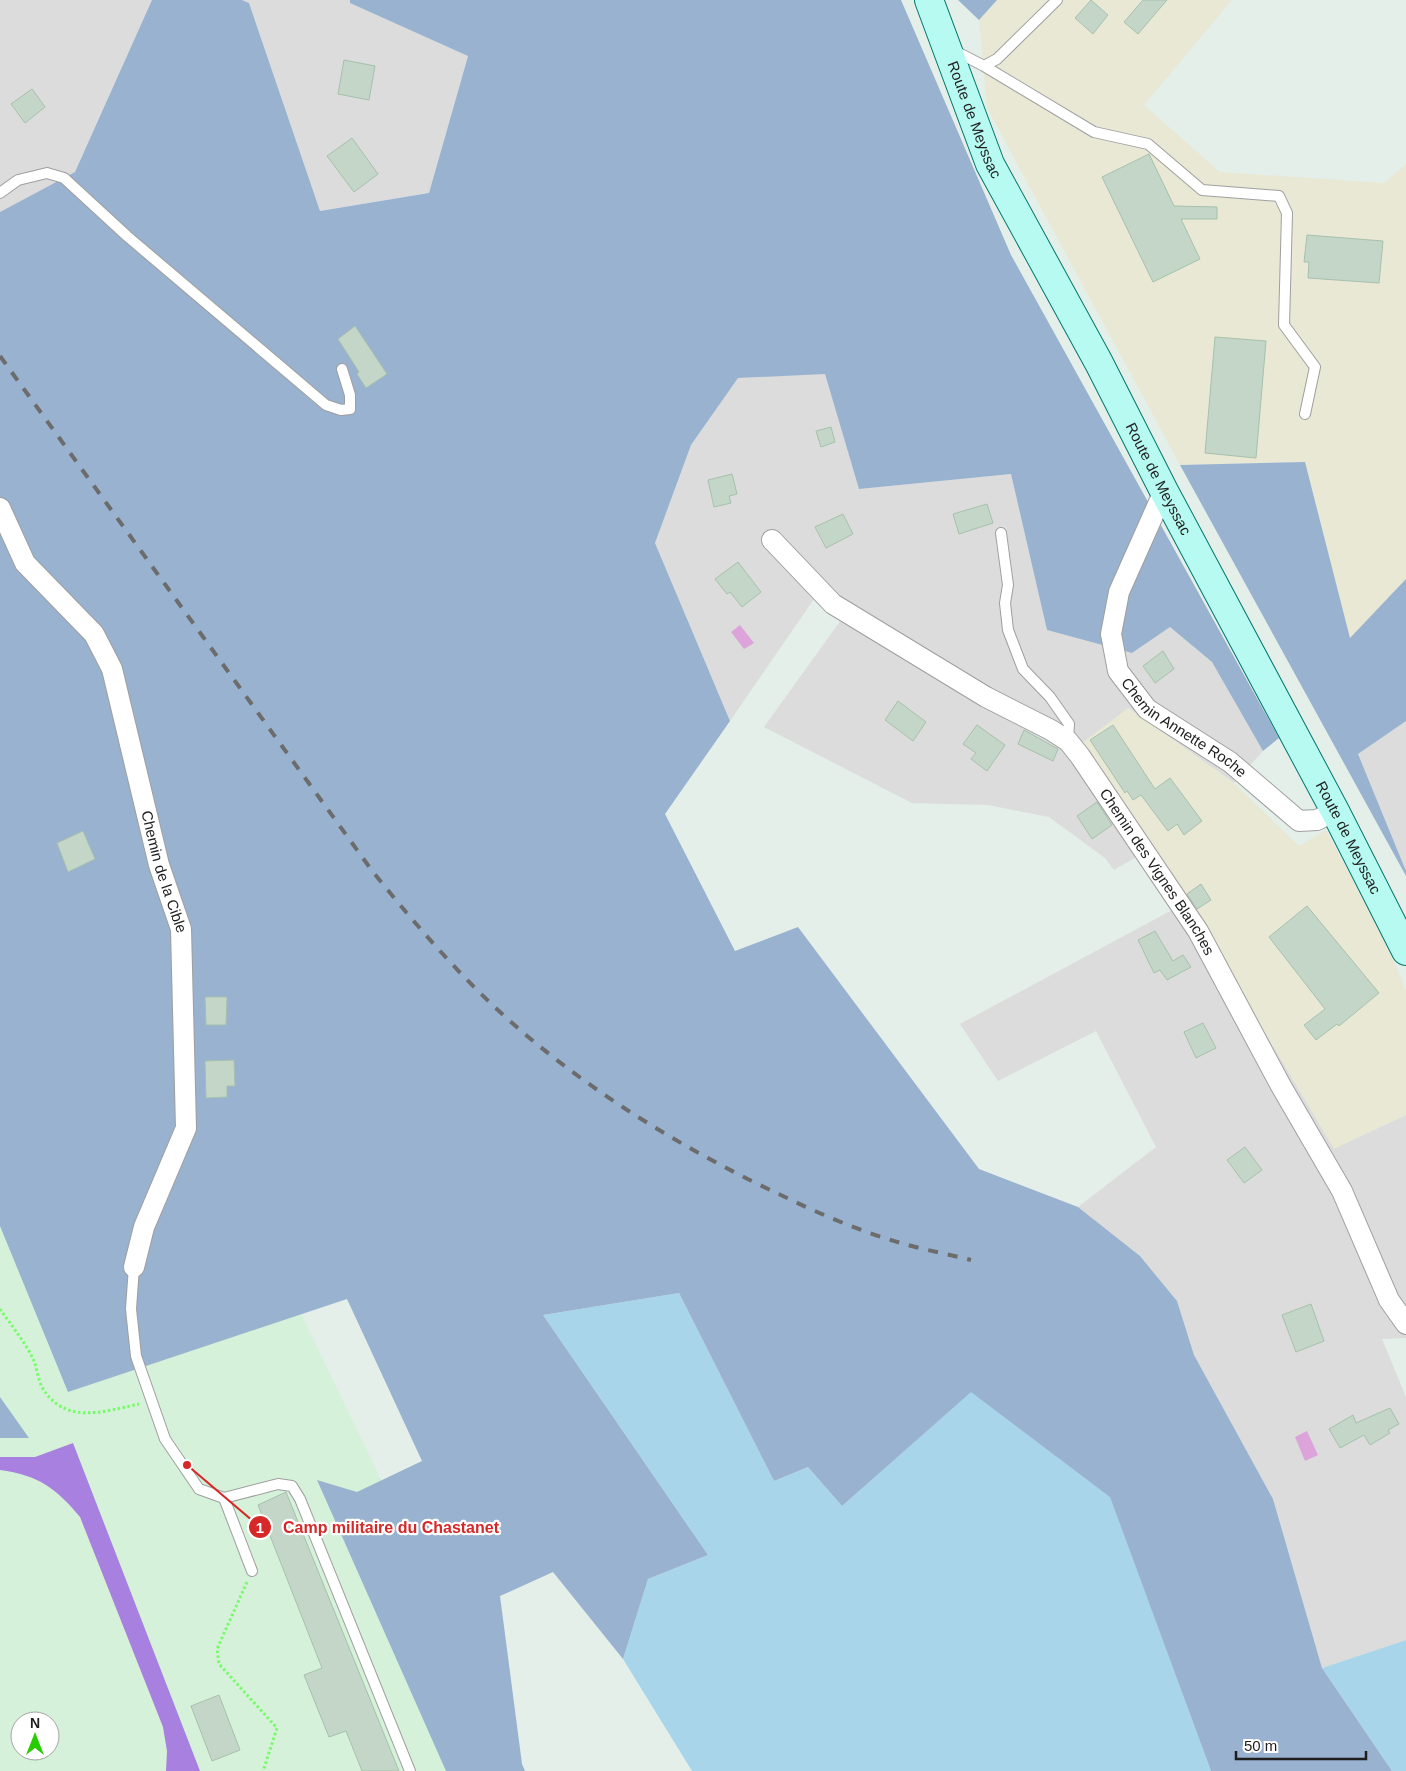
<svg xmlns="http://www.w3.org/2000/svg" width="1406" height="1771" viewBox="0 0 1406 1771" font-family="Arial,sans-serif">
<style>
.residential{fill:#dbdcdb}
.industrial{fill:#e8e8d5}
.military{fill:#d6f1d9;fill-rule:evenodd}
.grass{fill:#a8d5ea}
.forest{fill:#98b2cf}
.pitch{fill:#a880df}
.water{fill:#dda3db}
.building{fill:#c4d6c8;stroke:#a6c1ac}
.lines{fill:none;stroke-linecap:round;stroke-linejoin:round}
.service-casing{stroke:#9f9f9f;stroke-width:12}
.minor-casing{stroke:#9f9f9f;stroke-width:22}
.secondary-casing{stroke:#03766d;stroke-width:30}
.path{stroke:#75fc68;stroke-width:3;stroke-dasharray:2.5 2.5;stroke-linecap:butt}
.service{stroke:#fff;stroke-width:10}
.minor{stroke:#fff;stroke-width:20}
.secondary{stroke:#b6faf1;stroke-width:28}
.rail{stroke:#6c6c6c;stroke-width:4;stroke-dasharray:10 10;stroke-linecap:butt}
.labels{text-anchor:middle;stroke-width:4.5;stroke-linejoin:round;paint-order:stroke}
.street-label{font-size:15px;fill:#1e1e1e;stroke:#fff}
.leader{fill:none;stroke:#d62828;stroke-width:2}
.callout-dot{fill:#d62828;stroke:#fff;stroke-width:2}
.mark-label{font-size:15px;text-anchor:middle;font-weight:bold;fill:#fff}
.callout-label{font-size:16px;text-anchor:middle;font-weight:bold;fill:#d62828;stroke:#fff;stroke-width:4.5;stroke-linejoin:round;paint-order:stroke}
</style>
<rect width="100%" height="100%" fill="#e4efe9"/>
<path class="residential" d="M0,0H152L75,172L0,212Z
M242,0H350V3L468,55L429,193L320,211L249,3Z
M825,373L859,489L1011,474L1047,630L1132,653L1170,627L1212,662L1263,751L1234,783L1128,708L1165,864L1334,1148L1406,1115V1338L1382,1339L1406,1397V1640L1322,1668L1273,1499L1194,1355L1177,1301L1140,1256L1078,1207L1156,1147L1096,1031L998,1081L960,1024L1174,909L1138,856L1114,870L1105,858L1049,817L988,805L912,803L764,727L841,620L814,599L730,721L655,543L691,445L738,378Z
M1406,721V871L1358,754Z"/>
<path class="industrial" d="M997,0H1232L1144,105L1220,172L1384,183L1406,164V579L1350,639L1305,462L1180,465L987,108L979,20Z
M1128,708L1234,783L1299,846L1326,830L1386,941L1406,991V1115L1334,1149L1165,864L1081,744Z"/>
<path class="military" d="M0,853L293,1297L511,1749L525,1771H0ZM20,1721H50V1751H20Z"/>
<path class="grass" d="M679,1293L774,1481L808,1467L842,1506L971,1391L1110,1496L1211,1771H692L623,1659L648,1579L708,1555L543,1315Z
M1406,1640V1771H1392L1322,1668Z"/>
<path class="forest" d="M152,0H242L249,3L320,211L429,193L468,56L350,3V0H901L1011,255L1279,738L1263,751L1212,662L1170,627L1132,653L1047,630L1011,474L859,489L825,374L738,378L691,445L655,543L730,721L665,814L735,951L798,927L979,1169L1078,1207L1140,1256L1177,1301L1194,1355L1273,1499L1322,1668L1392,1771H1211L1110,1497L971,1392L842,1506L808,1467L774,1481L679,1293L543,1315L708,1555L648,1579L623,1659L553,1572L500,1596L522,1764L525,1771H446L317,1480L357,1492L422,1461L347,1299L68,1392L0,1226V212L75,172Z
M958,0H997L979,20Z
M1305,462L1350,638L1406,579V721L1358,754L1406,871V876L1180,465Z
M0,1397L29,1438H0Z"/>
<path class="pitch" d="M73,1443L200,1771H166L167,1751L163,1727L80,1517C56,1488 38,1475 0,1470V1457H35Z"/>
<path class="water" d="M740,625L754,643L744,649L731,632Z
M1307,1431L1318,1455L1305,1461L1295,1437Z"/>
<path class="building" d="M1091,0L1108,15L1093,34L1075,18Z
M1143,0H1167L1138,34L1124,22Z
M344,60L375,66L369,100L338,94Z
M32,89L45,107L25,123L11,104Z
M352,138L378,174L354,192L327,156Z
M1149,154L1174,206L1217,207V219H1181L1200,259L1153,282L1102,177Z
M1307,235L1383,241L1379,283L1308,278L1309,262H1304Z
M355,326L387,374L366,388L357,374L359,372L338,339Z
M1215,337L1266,341L1256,458L1205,453Z
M831,427L835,442L821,447L816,431Z
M732,474L737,494L729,496L731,503L714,507L708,480Z
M987,504L993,523L959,534L953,514Z
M843,514L853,534L826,548L815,527Z
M738,562L761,592L742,607L730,592L727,594L715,579Z
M1163,651L1174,669L1155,683L1143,666Z
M898,701L926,722L913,741L885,720Z
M977,725L1005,745L987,771L971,759L976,753L963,744Z
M1113,725L1155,789L1170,778L1202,821L1184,835L1177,824L1168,831L1141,795L1133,800L1127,791L1125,793L1090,740Z
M1024,730L1058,749L1053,761L1018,744Z
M1097,802L1112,825L1092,839L1077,816Z
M83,831L95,859L68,872L57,843Z
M1201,884L1211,900L1197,909L1187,894Z
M1307,906L1379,993L1339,1026L1337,1024L1316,1040L1304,1025L1325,1009L1269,937Z
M1155,931L1173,961L1183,955L1191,967L1167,980L1160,970L1154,973L1138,940Z
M205,997H227L226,1025H206Z
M1203,1023L1216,1048L1196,1058L1184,1032Z
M234,1060L235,1086H227V1097L206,1098L205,1061Z
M1245,1147L1262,1170L1244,1183L1227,1160Z
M1311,1304L1324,1341L1296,1352L1282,1315Z
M1390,1408L1399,1424L1388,1430L1390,1433L1370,1445L1364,1435L1340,1448L1329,1429L1353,1415L1356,1423Z
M286,1492L399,1771H362L346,1731L329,1737L304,1675L322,1668L258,1505Z
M219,1695L240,1750L212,1761L191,1706Z"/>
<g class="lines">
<defs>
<path id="service" d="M953,50L984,66L1094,132L1148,144L1202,190L1279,196L1287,213L1284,325L1315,367L1305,414
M984,66L997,59L1057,0
M0,193L18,180L47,173L64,178L127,236L326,405L341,410L350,409V395L342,369
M1001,533L1008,585L1005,603L1008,630L1023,669L1050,697L1069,724L1068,741
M134,1267L131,1309L136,1356L165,1439L199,1489L224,1498L278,1484L292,1486L300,1499L410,1771
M224,1498L252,1571"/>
<g id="minor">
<path id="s1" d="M1164,491L1119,592L1111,634L1118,671L1147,709L1230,762L1299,821L1317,820L1335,811"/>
<path id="s2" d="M0,508L25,563L94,634L112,669L159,865L181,929L186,1128L144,1227L134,1267"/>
<path id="s3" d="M772,540L833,604L986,697L1051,730L1068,741L1080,756L1198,931L1281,1086L1342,1191L1389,1300L1406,1324"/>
</g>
<g id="secondary">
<path id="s4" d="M929,0L990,164L1099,363L1164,491L1335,811L1406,951"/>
</g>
</defs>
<use href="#service" class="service-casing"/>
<use href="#minor" class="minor-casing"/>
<use href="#secondary" class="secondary-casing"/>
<path class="path" d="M0,1309C11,1325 26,1343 34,1361C37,1369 38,1379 42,1387C64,1425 103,1412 139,1404
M247,1582L217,1649L219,1664L277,1728L263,1771"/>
<use href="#service" class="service"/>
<use href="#minor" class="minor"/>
<use href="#secondary" class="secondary"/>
<path class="rail" d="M0,356L373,872C420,930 469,987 526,1035C604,1101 693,1154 785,1197C822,1215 862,1232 901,1243C924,1250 948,1254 971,1260"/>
</g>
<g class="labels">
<g class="street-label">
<text dy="5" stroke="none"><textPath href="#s4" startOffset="128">Route de Meyssac</textPath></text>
<text dy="5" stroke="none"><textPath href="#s4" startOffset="532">Route de Meyssac</textPath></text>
<text dy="5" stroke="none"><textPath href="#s1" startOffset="279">Chemin Annette Roche</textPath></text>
<text dy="5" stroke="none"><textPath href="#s4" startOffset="938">Route de Meyssac</textPath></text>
<text dy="5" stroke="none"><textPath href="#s3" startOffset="519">Chemin des Vignes Blanches</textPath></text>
<text dy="5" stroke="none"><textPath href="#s2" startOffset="408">Chemin de la Cible</textPath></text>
</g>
</g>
<path class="leader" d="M187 1465L260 1527"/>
<g class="callout-dot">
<circle cx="187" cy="1465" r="5"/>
<circle cx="260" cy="1527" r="12"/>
</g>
<g class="mark-label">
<text x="260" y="1533">1</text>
</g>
<g class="callout-label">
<text x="391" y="1533">Camp militaire du Chastanet</text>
</g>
<g transform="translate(35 1736)"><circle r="24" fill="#ffffff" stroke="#a5a5a5"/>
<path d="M0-4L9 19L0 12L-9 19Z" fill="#27cc00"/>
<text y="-8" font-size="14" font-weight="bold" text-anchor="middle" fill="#1e1e1e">N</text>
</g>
<path d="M1236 1751v8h130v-8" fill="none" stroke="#1e1e1e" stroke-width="2.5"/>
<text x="1244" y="1751" font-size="15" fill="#1e1e1e" stroke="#ffffff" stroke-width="4" paint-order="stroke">50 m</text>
</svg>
